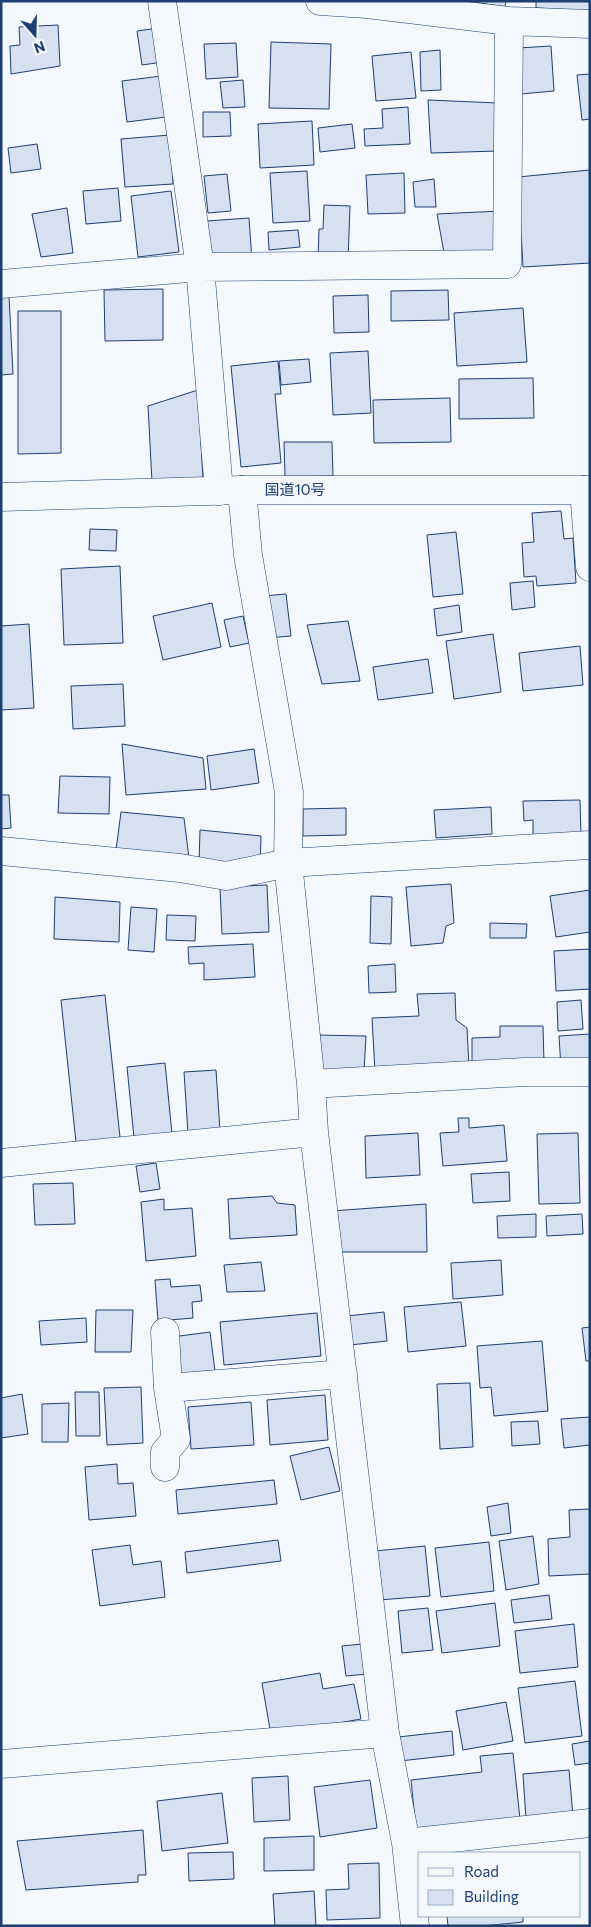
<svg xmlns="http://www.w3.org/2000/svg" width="591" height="1927" viewBox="0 0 591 1927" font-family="Commissioner,'Noto Sans JP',sans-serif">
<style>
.building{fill:#d5e0f0;stroke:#1d3f73}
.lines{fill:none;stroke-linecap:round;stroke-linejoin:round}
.minor-casing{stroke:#1d3f73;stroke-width:29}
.trunk-casing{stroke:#1d3f73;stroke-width:29}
.minor{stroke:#f4f7fb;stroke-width:28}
.trunk{stroke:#f4f7fb;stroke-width:28}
.labels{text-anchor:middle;stroke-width:4;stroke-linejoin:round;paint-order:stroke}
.street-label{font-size:15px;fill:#1d3f73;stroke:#f4f7fb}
</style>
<rect width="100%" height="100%" fill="#f4f7fb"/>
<path class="building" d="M467,1H506L505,7Z
M536,1H590V11L536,8Z
M58,25L60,66L11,74L10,46L20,45L19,27Z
M158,28L163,62L142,65L137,31Z
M271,42L331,44L329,109L269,108Z
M236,43L238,77L206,79L204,44Z
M551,46L554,91L521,94L518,48Z
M440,50L441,90L421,91L420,52Z
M411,52L416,98L376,101L372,56Z
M590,74V119L582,120L577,75Z
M161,76L166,117L127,122L122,81Z
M243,80L245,107L223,108L220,82Z
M428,100L498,103V151L431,153Z
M408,107L410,144L365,146L364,129L383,128L382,109Z
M203,112H230L231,136L203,137Z
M312,121L314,165L260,168L258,124Z
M352,124L355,148L320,152L318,128Z
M170,135L173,184L125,187L121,139Z
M37,144L41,169L11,173L8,148Z
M590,170V263L523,267L518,177Z
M307,171L310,221L273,223L270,173Z
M404,173L405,213L368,214L366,175Z
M227,174L231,211L208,213L204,176Z
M434,179L436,207H415L413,182Z
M118,188L121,221L86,224L83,191Z
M171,191L179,252L138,257L131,196Z
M324,205L350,206L348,262L318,261L319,229H323Z
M67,208L73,253L41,257L32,214Z
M501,211L502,257L445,258L437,214Z
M249,218L252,261L210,264L207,221Z
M298,230L300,247L269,250L268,232Z
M163,289V340L105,341L104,290Z
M448,290L449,320L391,321V291Z
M368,295L369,332L334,333L333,296Z
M1,296H9L13,374L1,375Z
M523,308L527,362L457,366L454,313Z
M18,311H61V453L18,454Z
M368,351L371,413L333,415L330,353Z
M309,359L311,382L281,385L279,361Z
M278,361L281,394H275L281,463L241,467L231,366Z
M533,378L534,418L459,419V379Z
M198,390L203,479L152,482L148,406Z
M450,398L451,442L374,443L373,400Z
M284,442H332L333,476L285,477Z
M561,511L564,539L573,538L576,583L537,586L536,576L524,577L522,543L534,542L532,513Z
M90,529L117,530L116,551L89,550Z
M456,532L463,594L433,597L427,535Z
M120,566L123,643L64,645L61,569Z
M533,581L535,607L512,610L510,583Z
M286,594L291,636L268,638L263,596Z
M212,603L221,647L163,660L153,616Z
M459,605L462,632L437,636L434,609Z
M243,616L249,643L230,647L224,620Z
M348,621L360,681L322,684L307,625Z
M29,624L34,708L1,710V626Z
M493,634L501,692L454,699L446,641Z
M580,646L583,685L523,691L519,653Z
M428,659L433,693L378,700L373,667Z
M123,684L125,726L73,729L71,686Z
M122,744L203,758L206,789L126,795Z
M254,749L259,783L211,790L207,756Z
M60,776L110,777L109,814L58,813Z
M1,795H9L11,828L1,829Z
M580,800L581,836L533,837V820L524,821L523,801Z
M491,807L492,834L436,838L434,810Z
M346,808V835L303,836V809Z
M121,812L184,818L189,858L116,850Z
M200,830L261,836L260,867L199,864Z
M451,884L454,923L446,926L443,943L411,946L406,887Z
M267,885L269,932L222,934L220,887Z
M590,890V932L556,937L550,896Z
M371,896L392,897L391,944L370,943Z
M55,897L120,902L119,942L54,939Z
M131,907L157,909L154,952L128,950Z
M167,915L196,916L195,941L166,940Z
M490,923L527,924L526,938H490Z
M253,944L255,977L204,980V963L189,964L188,947Z
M590,949V989L556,991L554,951Z
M395,964L396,992L369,993L368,966Z
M455,993L456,1020L467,1028L469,1067L375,1072L372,1018L419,1016L417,994Z
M105,995L121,1147L77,1152L61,1000Z
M581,1000L583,1029L558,1031L557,1002Z
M500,1026H543L544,1063L472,1064V1038L500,1037Z
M590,1034V1066L561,1068L559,1036Z
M317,1035L366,1036L364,1071L316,1070Z
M165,1063L172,1134L134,1138L127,1067Z
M216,1070L220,1131L188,1133L184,1072Z
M458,1118H469V1128L504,1125L507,1161L443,1166L440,1133L459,1132Z
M418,1133L420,1175L366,1178L365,1136Z
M578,1133L580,1203L539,1204L537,1134Z
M156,1163L160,1189L140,1192L136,1166Z
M509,1172L510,1201L473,1203L471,1174Z
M73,1183L75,1224L35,1225L33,1184Z
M272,1196L277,1203L295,1205L297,1235L230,1239L228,1199Z
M164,1199V1210L192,1208L196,1256L146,1261L141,1202Z
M426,1204L427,1252H335L332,1211Z
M536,1214V1237L498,1238L497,1216Z
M582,1214L583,1234L547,1236L546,1216Z
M501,1260L503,1295L453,1299L451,1263Z
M261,1262L265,1291L227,1292L224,1265Z
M170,1279L171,1287L200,1285L202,1301L192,1302L193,1318L158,1321L155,1280Z
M461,1302L466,1346L408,1352L404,1307Z
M96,1310H133L131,1352H95Z
M384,1312L387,1341L350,1345L347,1316Z
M317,1313L321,1356L224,1365L220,1322Z
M86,1318L87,1342L41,1345L39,1321Z
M590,1327V1361H586L582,1328Z
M210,1332L215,1371L177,1376L172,1337Z
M542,1341L548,1411L494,1416L491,1387L480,1388L477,1346Z
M470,1383L473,1447L440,1449L437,1384Z
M141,1387L143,1443L107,1445L104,1388Z
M75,1392H99L100,1436H76Z
M22,1394L28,1434L1,1438V1398Z
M325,1395L328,1440L270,1445L267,1400Z
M251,1402L254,1445L191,1449L188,1407Z
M69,1403L68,1442H42V1404Z
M590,1417V1445L564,1448L561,1419Z
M538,1421L540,1444L512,1446L511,1422Z
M329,1447L340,1491L301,1500L290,1456Z
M117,1464L118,1484L133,1483L136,1516L89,1520L85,1467Z
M274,1480L277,1504L178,1514L176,1490Z
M508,1503L511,1533L491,1536L487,1507Z
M590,1509V1574L549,1576L548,1539L570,1537L569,1510Z
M533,1536L539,1584L506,1590L499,1541Z
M278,1540L281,1561L187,1573L185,1552Z
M489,1542L494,1591L441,1597L435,1548Z
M130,1545L133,1565L161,1561L165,1597L100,1606L92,1550Z
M425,1546L430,1596L379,1600L375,1551Z
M549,1595L552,1619L514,1623L511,1600Z
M495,1603L500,1646L442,1653L436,1611Z
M428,1608L433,1650L402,1653L398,1611Z
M574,1624L578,1667L520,1673L515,1631Z
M362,1644L367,1674L346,1676L342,1646Z
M320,1673L323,1689L354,1684L361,1719L271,1735L262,1683Z
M575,1681L582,1736L525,1743L518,1688Z
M506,1702L513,1741L463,1750L456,1711Z
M452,1731L454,1755L400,1761L398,1737Z
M590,1741V1763L575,1765L572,1744Z
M513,1753L520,1819L416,1830L411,1780L482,1772L480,1756Z
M569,1770L573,1816L526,1819L523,1774Z
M288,1776L290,1820L254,1822L252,1778Z
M370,1780L377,1828L320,1837L314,1787Z
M222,1793L228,1843L162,1851L157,1801Z
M143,1830L146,1875H138V1882L26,1890L17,1841Z
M314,1836V1870L264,1871V1838Z
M233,1852L234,1879L189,1881L188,1853Z
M379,1863L380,1918L327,1920L326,1890L349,1889L348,1864Z
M314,1891L316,1926H275L273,1894Z
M447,1916H523V1922L483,1926H448Z"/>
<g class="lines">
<defs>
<path id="minor" d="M162,1L200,267L219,491
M320,1L367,4L509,21L590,24
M1,284L200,267L507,264L509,21
M242,490L248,555L289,792L288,863L311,1084L314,1132L385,1733L406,1843L415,1926
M584,490L590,567
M1,851L180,868L226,876L288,863L590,845
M311,1084L524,1072H590
M1,1163L314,1132
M168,1388L343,1374
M165,1467V1452L176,1439L168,1388L165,1332
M1,1764L385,1733
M406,1843L590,1823"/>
<path id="trunk" d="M1,497L242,490H590"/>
</defs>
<use href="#minor" class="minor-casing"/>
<use href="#trunk" class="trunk-casing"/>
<use href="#minor" class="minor"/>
<use href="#trunk" class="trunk"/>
</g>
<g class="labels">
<g class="street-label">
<text x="295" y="495">国道10号</text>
</g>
</g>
<rect width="591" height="1927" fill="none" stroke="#1d3f73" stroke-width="5"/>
<rect x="418" y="1852" width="162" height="65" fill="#f4f7fb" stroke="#9eadc5"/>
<rect x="428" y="1868" width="25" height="8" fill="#f4f7fb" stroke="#9eadc5"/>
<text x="464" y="1877" font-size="15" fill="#1d3f73">Road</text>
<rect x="428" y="1890" width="25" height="15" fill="#d5e0f0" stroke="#9eadc5"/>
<text x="464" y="1902" font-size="15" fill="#1d3f73">Building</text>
<g transform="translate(35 35) rotate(160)" stroke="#f4f7fb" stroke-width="4" paint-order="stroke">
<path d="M0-4L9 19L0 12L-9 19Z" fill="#1d3f73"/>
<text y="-8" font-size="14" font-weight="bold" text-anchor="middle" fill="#1d3f73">N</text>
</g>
</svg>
